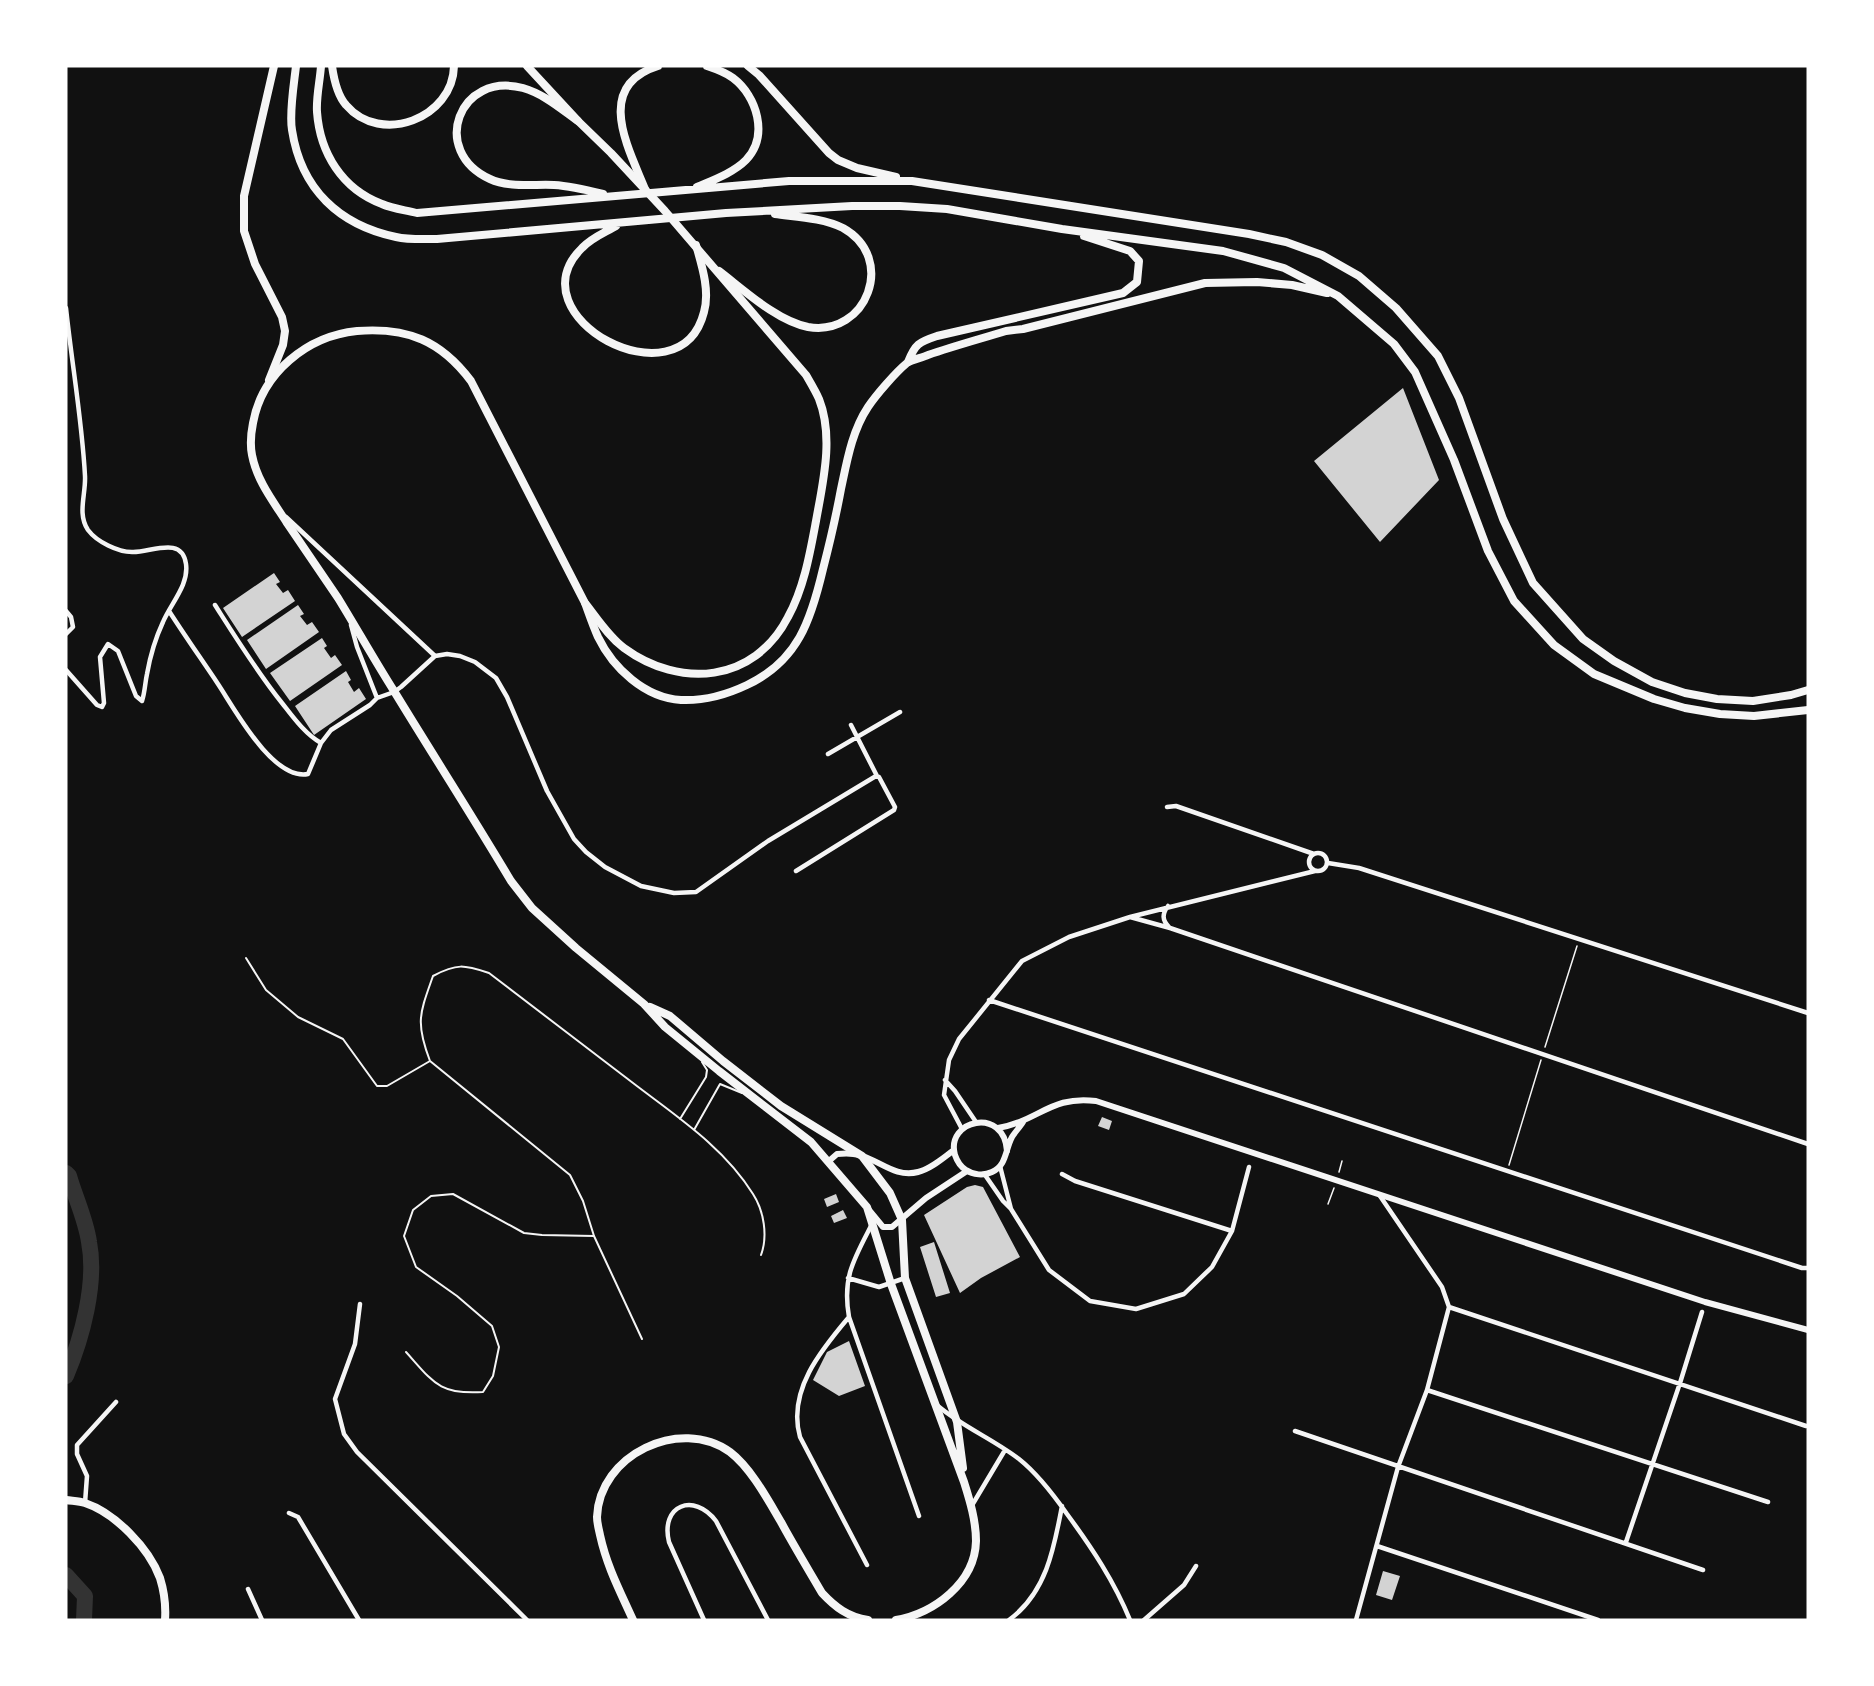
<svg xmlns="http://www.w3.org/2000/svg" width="1874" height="1686" viewBox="0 0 1874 1686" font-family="Raleway,sans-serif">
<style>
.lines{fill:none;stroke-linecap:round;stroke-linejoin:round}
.river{stroke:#333;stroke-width:16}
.building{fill:#d3d3d3}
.path{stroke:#f5f5f5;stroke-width:1.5}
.service{stroke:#f5f5f5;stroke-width:2}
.minor{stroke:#f5f5f5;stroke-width:4.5}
.tertiary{stroke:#f5f5f5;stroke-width:6}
.primary{stroke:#f5f5f5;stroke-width:8}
.trunk{stroke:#f5f5f5;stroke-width:8}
</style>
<rect width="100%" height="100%" fill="#111"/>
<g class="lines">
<path class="river" d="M66,1173L69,1176C75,1197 86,1220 89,1242C97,1283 82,1338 66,1376
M66,1575L85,1596L84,1620"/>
</g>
<path class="building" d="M1403,388L1439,480L1380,542L1314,461Z
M274,573L280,582L276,584L283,593L288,590L295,601L242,637L223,608Z
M298,605L304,614L300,616L307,625L312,622L319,632L266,669L247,640Z
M322,638L327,646L324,648L331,658L335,655L342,665L290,701L270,673Z
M346,671L351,680L348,682L354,692L359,688L366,699L314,735L295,706Z
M1102,1117L1112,1121L1109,1130L1098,1126Z
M975,1185L983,1187L1020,1257L981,1278L960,1293L924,1215L967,1187Z
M836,1194L839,1202L827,1207L824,1199Z
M843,1210L847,1218L834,1223L831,1216Z
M934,1242L950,1293L936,1297L920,1247Z
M849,1341L865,1386L839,1396L813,1380L827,1352Z
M1383,1571L1400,1576L1392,1600L1376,1595Z"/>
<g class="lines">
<path class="path" d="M1545,1047L1577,946
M1509,1165L1541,1060
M1339,1172L1342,1161
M1328,1204L1334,1188"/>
<path class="service" d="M246,958L266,990L298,1017L343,1039L377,1086H387L430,1061
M680,1119L706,1077L707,1070L702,1062
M694,1130L720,1084L742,1093
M642,1339L594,1236L583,1201L570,1175L430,1061C415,1022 420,1013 433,976C457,963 464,965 489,973C537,1010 585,1046 633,1083C676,1116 724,1147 753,1194C764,1211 768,1236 761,1255
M406,1352C433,1382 439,1395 483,1392L493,1376L499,1347L492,1326L457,1296L416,1267L404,1236L413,1210L431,1196L453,1194L524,1233L542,1235L594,1236"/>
<path class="minor" d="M66,308C72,365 82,420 85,476C86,494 77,514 88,530C97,542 118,552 132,552C150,553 182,535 186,564C189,585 171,603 163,622C156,637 150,657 147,674C145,683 145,692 142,701L136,696L118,651L108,644L100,657L104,703L102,707L97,705L66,670
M286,517L435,656
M215,605C236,638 257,672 282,703C293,717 305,734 321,743
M66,611L71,617L73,627L66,634
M169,611C185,636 202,660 218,684C234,708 273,781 308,774L321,743L331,730L370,705L377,698L394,692L401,687L435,656
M351,625L357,647L377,698
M435,656L447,654L460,656L475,662L496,678L507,697L547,791L574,839L586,852L605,867L641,886L674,893L696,892L768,841L876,776L879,777L895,807L894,810L796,871
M851,725L877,776
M828,754L900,712
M1167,807L1176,806L1314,854
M1309 862a9 9 0 1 1 18 0a9 9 0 1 1-18 0Z
M1328,863L1359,868L1808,1013
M1168,906C1162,914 1162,920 1169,927
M1130,917L1170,928L1808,1144
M989,1000L1802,1268H1808
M945,1080L955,1091L976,1122
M962,1129L944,1095L949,1060L959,1039L1022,961L1069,937L1130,917L1315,871
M1000,1166L1011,1209
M1062,1174L1075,1181L1232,1231
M985,1175L1003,1201L1011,1209L1049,1270L1090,1301L1136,1309L1184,1294L1212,1267L1232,1231L1249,1167
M872,1224C854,1259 842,1277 849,1317L919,1516
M848,1278L879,1287L905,1278
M360,1304L355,1344L335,1399L344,1434L357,1452L527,1620
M1449,1307L1806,1426
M849,1317C821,1350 787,1391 800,1437L867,1565
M1427,1390L1768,1502
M938,1406C963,1427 993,1439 1019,1459C1038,1474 1053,1494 1067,1514C1092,1548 1114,1581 1130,1620
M1295,1431L1703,1570
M85,1503L87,1476L77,1454V1445L116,1402
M971,1507L1005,1450
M289,1513L298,1517L359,1620
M1626,1542L1680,1383L1702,1312
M1377,1546L1598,1620
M248,1589L262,1620
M704,1620L669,1542C660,1505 694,1492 716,1521L768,1620
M1009,1620C1046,1593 1054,1549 1062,1506
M1144,1620L1184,1585L1196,1566
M1356,1620L1398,1467L1427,1390L1449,1307L1442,1287L1380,1196"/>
<path class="tertiary" d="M998,1128C1039,1121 1051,1095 1096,1101L1705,1302L1808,1330
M1007,1151C1004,1106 945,1120 955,1155C957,1161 961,1167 966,1170C973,1175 984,1176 992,1172C1007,1165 1005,1150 1012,1137C1015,1132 1020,1127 1023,1122
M829,1161L837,1154C845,1153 852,1153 860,1155C880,1161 896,1178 918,1172C931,1169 943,1158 954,1150
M869,1210L883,1227H892L926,1198L967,1171"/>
<path class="primary" d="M527,66L578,121L611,153L665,211L806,375C810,382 815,390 819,399C834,437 823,482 816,521C810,553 804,588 788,617C754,683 680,689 624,648C608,636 597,618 585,603L471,381C441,341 408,327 357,331C307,336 262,373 253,423C251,433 250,445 252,455C257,481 273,501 287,523C304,548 321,573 338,598C357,629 375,661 394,691C433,755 473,817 511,881L532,908L576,948L644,1004L665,1027L719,1071L811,1142L867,1207L891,1284L964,1482C970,1501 976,1521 976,1541C975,1583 934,1613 896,1620
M650,1007L670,1016L723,1061L781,1106L862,1156L890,1193L902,1220L905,1278L957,1422L963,1468
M66,1500C72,1501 79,1501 85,1503C115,1513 149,1548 160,1578C164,1591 166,1606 165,1620
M633,1620C620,1591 607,1567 600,1535C599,1530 597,1523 597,1517C599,1455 680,1416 730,1452C751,1468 768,1500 781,1522C794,1546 808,1569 822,1593C835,1607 848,1617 868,1620"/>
<path class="trunk" d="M296,66C294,84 289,113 292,130C301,189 339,225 396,237C409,240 424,239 437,239L726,213L852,206H900L947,209L1062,229L1223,251L1284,268L1338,296L1394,344L1415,372L1454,460L1488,551L1514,601L1554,645L1594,674L1654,699L1685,708L1720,714L1754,716L1808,710
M321,66C320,81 316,97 317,112C320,153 342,189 382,204C393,209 406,210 417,213L789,181H912L1249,234L1286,242L1322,255L1359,276L1396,308L1438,356L1459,398L1503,519L1533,583L1583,639L1614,661L1652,682L1685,693L1717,699L1753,701L1791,695L1808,690
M332,66C334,80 337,95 346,105C381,146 453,118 454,66
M748,66L759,75L829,153L838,160L857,168L896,177
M578,121C561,109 544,94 523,88C459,71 429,151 490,179C509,188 534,184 554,185C571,186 587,190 603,194
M697,187C713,180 733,173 746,160C769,136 757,96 733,78C725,72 716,69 707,66
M645,189C628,147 594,86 658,66
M616,226C604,233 591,238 582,248C512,316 680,407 704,312C710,291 702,266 696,245
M719,271C744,290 777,321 808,327C867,337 897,258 843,228C823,218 797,217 775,214
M908,362C915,344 919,342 937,336L1123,293L1137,282L1139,261L1130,251L1084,236
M269,380L283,345L285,331L282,317L255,264L244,231V196L274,66
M585,603C589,614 593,626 598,637C613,668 645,698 681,700C704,701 726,695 747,685C798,661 811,620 823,569C830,542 836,516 841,489C847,461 852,431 868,407C876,395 896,372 907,363C913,359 922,358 928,355C954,346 980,339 1006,331L1023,329L1205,283L1257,282L1292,285L1327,293"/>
</g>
<rect width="1874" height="1686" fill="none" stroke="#ffffff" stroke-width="135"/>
</svg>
